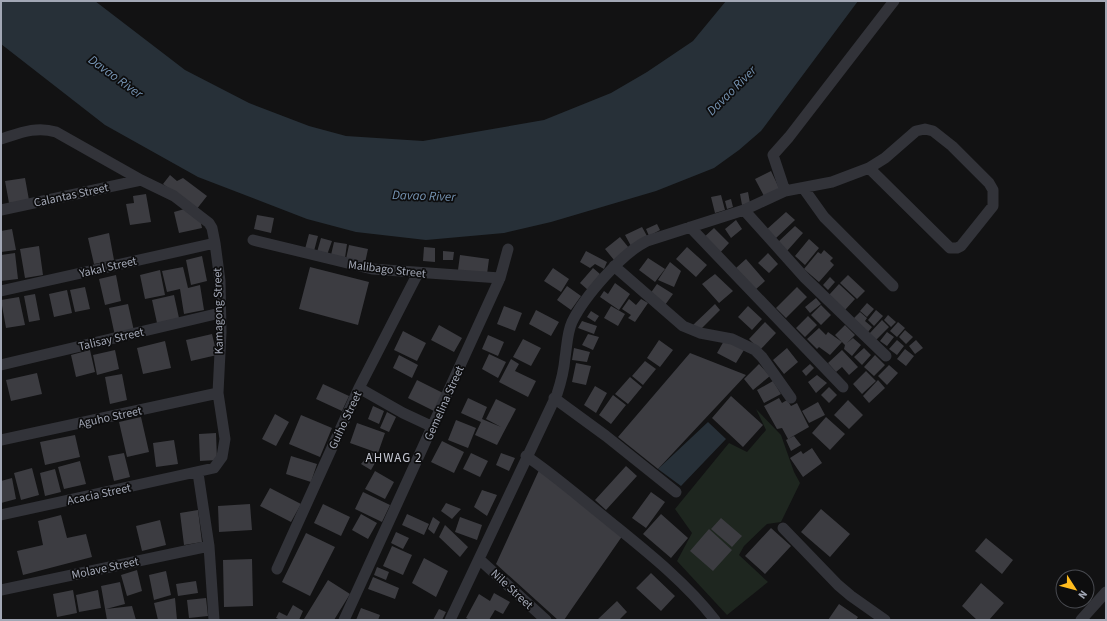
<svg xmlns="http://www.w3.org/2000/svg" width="1107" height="621" viewBox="0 0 1107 621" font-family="'Source Sans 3',sans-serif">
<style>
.green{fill:#1e261f}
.water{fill:#273038}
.building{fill:#3c3c41}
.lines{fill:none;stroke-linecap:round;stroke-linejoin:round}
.street{stroke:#323339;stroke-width:11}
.labels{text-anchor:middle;stroke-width:3.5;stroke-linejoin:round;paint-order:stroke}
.street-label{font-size:12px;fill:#a2a7b5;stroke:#0d0d0e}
.water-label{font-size:13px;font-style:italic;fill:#7694b3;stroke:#0d0d0e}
.neighbourhood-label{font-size:13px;letter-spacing:1px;fill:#c3c6d1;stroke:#0d0d0e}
</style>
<rect width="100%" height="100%" fill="#121213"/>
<path class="green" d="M756,409L781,435L794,472L800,483L781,522L767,524L744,546L739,555L768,582L727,615L677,561L692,533L675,509L729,443L747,452L766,430Z"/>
<path class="water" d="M1,1H95L185,70L249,103L309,126L346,136L423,141L544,120L611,93L647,72L693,41L726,1H858L761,131L739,150L714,168L656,191L551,222L504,233L426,240L356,232L307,219L198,177L105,125L1,44Z
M708,422L726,439L681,486L658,469Z"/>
<path class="building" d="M771,171L780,190L765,198L755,179Z
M170,175L177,181L183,178L207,196L196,210L163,184Z
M25,178L29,200L9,203L5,181Z
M748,192L750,203L742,205L740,194Z
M146,194L151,222L130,225L126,204L134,203L133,196Z
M721,195L725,210L715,213L711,197Z
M731,199L733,207L727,209L725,201Z
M188,208L200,219L202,228L179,233L174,212Z
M786,212L795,220L775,239L766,230Z
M257,215L274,218L271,233L254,229Z
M736,220L742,229L731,238L725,229Z
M657,224L660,230L649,236L646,229Z
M795,226L803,233L787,251L777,243Z
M642,227L647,236L631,246L625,235Z
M714,228L729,243L718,255L702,239Z
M12,229L16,250L1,252V231Z
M109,233L114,260L94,264L88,238Z
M309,234L318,236L314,251L305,249Z
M620,237L629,248L614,260L605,249Z
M321,238L332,241L327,255L317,252Z
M809,239L819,248L805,265L795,256Z
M334,242L347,244L345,258L331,255Z
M349,245L368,249L365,263L346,259Z
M39,246L43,275L25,278L20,249Z
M424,247L435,248V262L423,261Z
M687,247L707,265L696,277L676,259Z
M824,250L833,258L830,261L834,265L819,282L804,269L818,252L821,254Z
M443,251L454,252L453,260H443Z
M586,251L607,262L604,269L595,264L590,268L580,262Z
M15,253L18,279L1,281V255Z
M768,253L778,264L769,273L758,263Z
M460,255L489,259L487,274L458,270Z
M202,256L207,281L191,285L186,260Z
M648,258L665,269L655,282L639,270Z
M746,259L765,281L755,290L736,268Z
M670,262L681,271L674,287L658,280Z
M183,267L188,288L200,285L204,310L184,314L180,289L167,292L162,271Z
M310,267L369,282L358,325L299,309Z
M553,268L569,279L561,292L544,281Z
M593,268L600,274L588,290L580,283Z
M160,270L165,295L145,299L140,275Z
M715,274L733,291L719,303L702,284Z
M116,275L121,301L105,305L99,279Z
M848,275L865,291L857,299L840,283Z
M830,277L835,282L828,290L823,285Z
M615,283L630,294L619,310L600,297L604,291L608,294Z
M657,284L673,294L665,305L650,294Z
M839,284L855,299L845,310L829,295Z
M567,286L581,296L571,310L557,300Z
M85,287L90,309L75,312L70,290Z
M797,287L807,297L786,318L776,308Z
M67,290L72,313L54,317L49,294Z
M35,294L40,320L29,322L24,296Z
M174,295L179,318L157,323L152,300Z
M19,297L25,325L6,328L1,300Z
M816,298L821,304L810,313L805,307Z
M629,299L636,305L641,299L648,303L635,322L628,318L631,315L622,309Z
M867,303L874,309L867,317L860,311Z
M128,304L134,331L115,336L109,308Z
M715,304L720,310L700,330L693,325Z
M821,305L831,315L821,325L811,315Z
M504,306L522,313L515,331L497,324Z
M611,306L625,314L618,326L604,318Z
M748,306L762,319L752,330L738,317Z
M536,310L559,322L551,336L529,324Z
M876,310L883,316L874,326L868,320Z
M591,311L599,316L595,322L587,317Z
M860,312L867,318L865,321L872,327L868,332L853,319Z
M888,315L896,322L891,327L884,320Z
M808,316L817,325L805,337L796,328Z
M882,320L889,327L876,340L869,334Z
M582,321L597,326L594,334L578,328Z
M765,322L776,333L760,350L749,339Z
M898,322L905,328L897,337L890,331Z
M439,325L462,338L454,352L431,340Z
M845,325L855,335L847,343L853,338L861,345L852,356L844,349L845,345L842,342L830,355L819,347L817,349L807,339L819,328L826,335L828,332L842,342L835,335Z
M905,330L913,337L906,344L899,337Z
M403,331L426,343L417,361L394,350Z
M887,332L894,337L887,346L880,341Z
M212,334L217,355L191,361L186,340Z
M588,334L599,337L593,350L582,345Z
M488,335L504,342L498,356L482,349Z
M523,339L541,348L531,366L513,357Z
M725,339L744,350L736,363L717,353Z
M659,340L673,350L660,367L647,358Z
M897,340L904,346L897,355L889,349Z
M916,340L923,348L915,354L909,346Z
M165,341L171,368L143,374L137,348Z
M574,348L590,352L587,362L572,360Z
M787,348L798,362L784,374L773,360Z
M864,348L871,355L862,365L854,357Z
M905,349L914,356L906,366L897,359Z
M90,350L95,372L76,377L71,355Z
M115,350L119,369L97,375L93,355Z
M842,350L858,367L849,375L842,367L836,372L828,363Z
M690,353L746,375L658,469L618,437Z
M489,354L506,362L498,378L482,369Z
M399,355L418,365L412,378L393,368Z
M875,355L885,365L874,376L864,367Z
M511,359L519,364L515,371L536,381L528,397L499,382Z
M645,361L656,369L643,385L632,376Z
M576,363L591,366L586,385L572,382Z
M759,364L770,376L753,390L744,379Z
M810,364L814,368L806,376L802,371Z
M889,365L898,373L887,385L878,376Z
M866,371L876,381L862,394L853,384Z
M37,373L42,394L11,401L6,380Z
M122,374L127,400L110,404L105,377Z
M817,375L827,383L816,393L808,382Z
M630,377L642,387L628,404L615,394Z
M417,380L443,393L434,411L408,398Z
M878,380L885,388L869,403L863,396Z
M773,381L781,394L764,403L757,390Z
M323,384L349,396L342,411L316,399Z
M595,386L607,393L596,413L584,405Z
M829,387L837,395L829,403L821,395Z
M613,395L626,405L611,424L599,415Z
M731,396L763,425L743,447L712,418Z
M468,398L487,407L482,419L501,427L486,419L496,399L516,409L497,445L475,435L481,422L461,413Z
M779,398L782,403L787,400L791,406L797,403L809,427L788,439L782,428L777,429L764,406Z
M848,400L863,415L849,429L834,415Z
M818,402L825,415L809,423L802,411Z
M373,406L384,411L379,424L368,419Z
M387,412L396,417L389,432L380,428Z
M275,414L289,422L276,446L262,439Z
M301,415L332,428L320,457L289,444Z
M141,417L149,452L127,457L119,422Z
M826,417L845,434L830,450L812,433Z
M456,420L476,428L468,448L448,440Z
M357,423L385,433L378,453L350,443Z
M216,433L217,460L200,461L199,434Z
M75,435L80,457L45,465L40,442Z
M794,436L801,445L791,451L786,440Z
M174,440L178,464L156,467L153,443Z
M442,441L464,452L454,473L431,462Z
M812,448L822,463L803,477L790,458L801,451L803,454Z
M368,451L377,455L374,460L366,456Z
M124,453L130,477L114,481L108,456Z
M471,453L488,461L480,477L463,469Z
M501,453L515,458L509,471L496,465Z
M291,456L317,464L311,482L286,474Z
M366,458L375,463L371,470L361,464Z
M80,461L86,484L64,489L58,467Z
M626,466L637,476L606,510L595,500Z
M32,468L39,495L21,500L14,473Z
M540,468L623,535L564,620H558L496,564Z
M55,469L61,492L45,496L40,473Z
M375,471L394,482L385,499L365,489Z
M12,478L16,499L1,503V481Z
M270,488L301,504L291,522L260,506Z
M482,490L497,495L487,516L474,507Z
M363,492L390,505L382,522L355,509Z
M651,492L665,502L646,528L632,518Z
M446,503L461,509L452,519L441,511Z
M250,504L252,530L219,532L218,506Z
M323,504L350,517L341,536L314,523Z
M821,509L850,534L830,557L801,532Z
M198,510L202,542L184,545L180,513Z
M361,514L377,523L368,539L352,530Z
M407,514L429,524L424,535L402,525Z
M661,514L688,538L671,558L643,534Z
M61,515L67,538L86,534L92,557L23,575L17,551L43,545L38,521Z
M433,517L440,522L434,534L428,529Z
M460,517L482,525L477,540L455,532Z
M721,518L742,536L732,547L711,529Z
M160,520L166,545L142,551L136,526Z
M445,525L468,547L460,557L439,537Z
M771,528L791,546L765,574L745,556Z
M709,529L732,550L713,571L690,551Z
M396,532L409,538L403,549L391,543Z
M306,533L335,547L310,596L282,582Z
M986,538L1013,560L1002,574L975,551Z
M392,546L412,555L403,575L383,566Z
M424,558L448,571L436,597L412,583Z
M252,559L253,606L224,607L223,560Z
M377,567L389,572L386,580L374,575Z
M137,570L142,591L127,596L121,575Z
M166,571L171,595L154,600L149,575Z
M651,573L675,596L661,611L636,588Z
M373,577L399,588L395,599L368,589Z
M328,580L350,594L334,620H307L304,619Z
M196,581L198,593L178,596L176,584Z
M120,582L125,604L106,609L132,606L136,620H107L101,586Z
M981,583L1004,603L989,620H977L962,606Z
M73,590L77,613L57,617L53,594Z
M98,590L101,608L79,612L76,595Z
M494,593L510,602L503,614L495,610L489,620H470L466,618L479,594L490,601Z
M175,598L177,620H158L154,603Z
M206,598L208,616L189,618L187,600Z
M617,601L627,612L619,620H597Z
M839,604L858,617L856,620H828Z
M293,605L303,611L299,620H281L276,618L279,612L287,616Z
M361,608L380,615L378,620H356Z
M439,609L446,612L442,620H433Z"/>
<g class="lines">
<path class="street" d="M1,139C20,133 36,126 56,132L141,180L174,196L209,223L212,228L215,243L220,281L221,332L218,393L225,439L222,457L214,468L1,515
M804,189L824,217L893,286
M785,191L773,155L789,137L894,1
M1,210L141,180
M744,210L805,278L886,356
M690,227L843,387
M253,240L372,269L500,278
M614,266L683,326L700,333L732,339L755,350L762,357L791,398
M1,291L215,243
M1,365L220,313
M359,388L403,413L433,427
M554,398L606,436L676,492
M1,440L218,393
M526,456C553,474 578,496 603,516C642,548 684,580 715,620
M198,473L209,546L214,620
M783,528L838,585L851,596L885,620
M479,559L546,620
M277,569L359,388L418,273
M1,590L209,546
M344,620L500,278L508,249
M450,620L557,394C561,382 564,370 565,358C567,346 567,333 572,322C584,297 622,253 647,241L744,210L785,191L832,182L869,168L885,158L916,131L925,129L933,131L952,146L989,183L993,190V206L961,246L957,248H950L869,168
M1081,620L1106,592"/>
</g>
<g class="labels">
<g class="street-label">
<text transform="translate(71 195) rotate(-12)" y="4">Calantas Street</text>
<text transform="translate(108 267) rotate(-13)" y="4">Yakal Street</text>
<text transform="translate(387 269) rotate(7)" y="4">Malibago Street</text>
<text transform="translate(218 311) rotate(-91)" y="4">Kamagong Street</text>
<text transform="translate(111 339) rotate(-13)" y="4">Talisay Street</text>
<text transform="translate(444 403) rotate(-66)" y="4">Gemelina Street</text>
<text transform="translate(110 417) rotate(-12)" y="4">Aguho Street</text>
<text transform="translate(345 420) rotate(-65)" y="4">Guiho Street</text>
<text transform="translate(99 494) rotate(-12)" y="4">Acacia Street</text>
<text transform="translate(105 568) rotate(-12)" y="4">Molave Street</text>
<text transform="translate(512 589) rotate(43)" y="4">Nile Street</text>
</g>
<g class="water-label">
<text transform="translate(116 76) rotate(36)" y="5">Davao River</text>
<text transform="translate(731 90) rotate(-45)" y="5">Davao River</text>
<text transform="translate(424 195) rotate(2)" y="5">Davao River</text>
</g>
<g class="neighbourhood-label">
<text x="394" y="462">AHWAG 2</text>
</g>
</g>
<rect width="1107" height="621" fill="none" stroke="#a2a7b5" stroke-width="4"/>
<g transform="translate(1075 589) rotate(126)"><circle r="19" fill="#0d0d0e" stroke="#494b51"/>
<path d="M0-3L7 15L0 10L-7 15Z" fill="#ffbc1e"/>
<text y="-6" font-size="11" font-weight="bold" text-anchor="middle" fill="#a2a7b5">N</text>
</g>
</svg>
